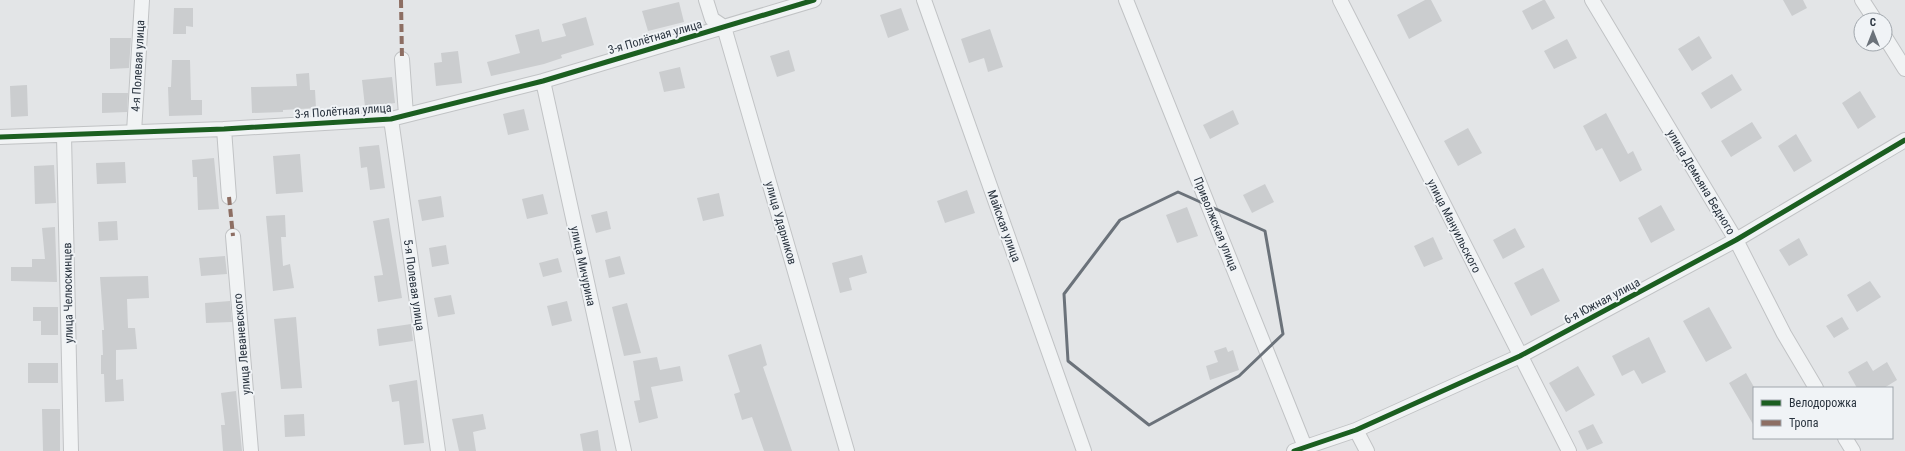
<svg xmlns="http://www.w3.org/2000/svg" width="1905" height="451" viewBox="0 0 1905 451" font-family="'Roboto Condensed',sans-serif">
<style>
.building{fill:#cbcdcf}
.lines{fill:none;stroke-linecap:round;stroke-linejoin:round}
.street-casing{stroke:#c1c3c5;stroke-width:16}
.street{stroke:#f1f3f4;stroke-width:14}
.quiet{stroke:#8d6e63;stroke-width:4;stroke-dasharray:8 4;stroke-linecap:butt}
.cycleway-casing{stroke:#f0f3f6;stroke-width:8}
.cycleway{stroke:#1b5e20;stroke-width:5}
.marked{fill:none;stroke:#6b727a;stroke-width:3;stroke-linejoin:round}
.labels{text-anchor:middle;stroke-width:4;stroke-linejoin:round;paint-order:stroke}
.street-label{font-size:12px;fill:#2a343f;stroke:#f0f3f6}
</style>
<rect width="100%" height="100%" fill="#e3e5e7"/>
<path class="building" d="M1425,0H1431L1442,21L1409,39L1397,15Z
M1543,0H1545L1555,18L1532,30L1522,11Z
M1783,0H1803L1807,8L1792,16Z
M679,2L684,22L648,31L642,11Z
M174,8H193V27L186,26V34H173Z
M901,8L909,30L888,38L880,15Z
M586,17L594,45L561,55L562,58L544,64L491,76L487,62L520,53L515,35L539,29L542,42L566,36L562,24Z
M990,29L1003,67L988,72L984,58L969,63L961,39Z
M1699,36L1712,58L1692,71L1678,49Z
M110,38H131L129,68L110,69Z
M1567,39L1577,58L1554,69L1544,51Z
M789,50L795,71L777,77L770,56Z
M458,51L462,83L436,86L434,63L442,62L441,53Z
M172,60H190L191,100H202V115L169,116L168,87H171Z
M680,67L685,88L664,92L659,72Z
M309,73L310,90H315L316,108L283,110V112L252,113L251,87L297,86L296,74Z
M1732,74L1742,90L1711,109L1701,93Z
M392,77L395,103L365,107L362,80Z
M27,85L28,116L11,117L10,86Z
M1860,91L1876,117L1858,129L1842,103Z
M102,93H128L127,112L102,113Z
M524,109L529,130L508,135L503,114Z
M1233,110L1239,124L1210,139L1203,125Z
M1606,113L1628,154L1633,151L1642,170L1620,182L1602,148L1596,151L1583,126Z
M1752,122L1762,138L1731,157L1721,141Z
M1468,128L1482,153L1458,166L1444,141Z
M1796,134L1812,161L1794,172L1778,146Z
M379,145L385,188L370,190L367,167L361,168L359,147Z
M300,154L303,192L276,194L273,156Z
M214,158L219,209L198,210L197,177H193L192,160Z
M125,162L126,183L97,184L96,163Z
M54,165L56,203L35,204L34,166Z
M1265,184L1274,202L1252,213L1243,195Z
M967,190L975,213L945,223L937,201Z
M719,193L724,216L703,221L697,198Z
M543,194L548,214L527,219L522,199Z
M441,196L444,217L422,221L418,200Z
M1661,205L1675,230L1651,243L1638,218Z
M1187,207L1198,236L1177,243L1166,215Z
M607,211L611,229L596,233L591,215Z
M285,215L286,237H281L283,266L290,264L294,288L273,291L266,216Z
M389,218L402,298L378,302L374,276L383,275L373,221Z
M117,221L118,240L99,241L98,222Z
M55,227L57,282L11,281V267H32V259H45L42,228Z
M1515,228L1525,247L1503,259L1493,240Z
M1433,237L1443,259L1424,267L1414,246Z
M1799,238L1808,255L1789,266L1779,250Z
M446,245L449,264L432,267L429,248Z
M862,255L867,273L849,278L852,290L840,293L832,263Z
M225,256L227,274L201,276L199,258Z
M620,256L625,274L609,278L605,260Z
M558,258L562,272L543,277L539,263Z
M1543,268L1560,301L1531,316L1514,283Z
M148,276L149,298L127,299L128,328H135L137,349L116,350V380L123,379L124,401L105,402L104,374H101V355H103L102,330H104L100,277Z
M1870,281L1881,297L1857,312L1847,295Z
M451,295L455,314L438,317L434,298Z
M230,301L232,322L206,323L205,303Z
M567,301L572,321L552,326L547,306Z
M627,303L641,353L624,356L612,307Z
M33,307H58V335H41V321H33Z
M1709,307L1732,348L1706,362L1683,321Z
M296,317L302,388L281,389L274,319Z
M1842,317L1849,329L1834,338L1826,326Z
M411,324L413,341L379,346L377,329Z
M1649,337L1666,372L1642,384L1634,370L1622,376L1612,356Z
M761,344L767,365L763,367L792,451H764L752,417L742,420L734,394L740,392L728,355Z
M1226,347L1228,352L1233,350L1239,370L1210,380L1206,366L1218,362L1214,351Z
M657,357L660,370L680,366L683,381L651,387L658,418L639,423L634,401L640,400L633,361Z
M1867,361L1873,371L1887,362L1897,380L1884,388H1857L1848,372Z
M28,363H58V383H28Z
M1578,366L1595,395L1566,412L1549,383Z
M1746,373L1754,387V426L1729,383Z
M417,380L424,443L404,445L399,401L392,402L389,385Z
M236,391L242,451H223L221,425H225L221,393Z
M42,409H60V451H43Z
M304,414L305,436L285,437L284,415Z
M483,414L486,429L473,432L476,451H459L452,419Z
M1593,424L1603,443L1587,450L1578,431Z
M598,430L601,451H583L580,434Z"/>
<g class="lines">
<defs>
<path id="street" d="M706,0L712,19L724,27L847,451
M924,0L1084,451
M1126,0L1305,447
M1340,0L1569,451
M1592,0L1736,240L1784,334L1816,388
M1862,0L1875,20
M1885,37L1905,69
M402,59L406,115
M543,81L624,451
M391,119L438,451
M224,129L229,197
M134,132L142,0
M64,136L71,451
M0,137L224,129L391,119L543,81L814,0
M233,236L251,451
M1356,430L1367,451
M1845,438L1853,451
M1294,451L1356,430L1520,356L1736,240L1905,140"/>
</defs>
<use href="#street" class="street-casing"/>
<use href="#street" class="street"/>
<path class="quiet" d="M401,0L402,59
M229,197L233,236"/>
<defs>
<path id="cycleway" d="M0,137L224,129L391,119L543,81L814,0
M1294,451L1356,430L1520,356L1736,240L1905,140"/>
</defs>
<use href="#cycleway" class="cycleway-casing"/>
<use href="#cycleway" class="cycleway"/>
</g>
<path class="marked" d="M1178,192L1265,231L1283,334L1239,376L1149,425L1068,361L1064,294L1120,220Z"/>
<g class="labels">
<g class="street-label">
<text transform="translate(655 37) rotate(-16)" y="4">3-я Полётная улица</text>
<text transform="translate(138 66) rotate(-87)" y="4">4-я Полевая улица</text>
<text transform="translate(343 111) rotate(-4)" y="4">3-я Полётная улица</text>
<text transform="translate(1701 182) rotate(59)" y="4">улица Демьяна Бедного</text>
<text transform="translate(781 223) rotate(74)" y="4">улица Ударников</text>
<text transform="translate(1216 224) rotate(68)" y="4">Приволжская улица</text>
<text transform="translate(1004 226) rotate(70)" y="4">Майская улица</text>
<text transform="translate(1454 226) rotate(63)" y="4">улица Мануильского</text>
<text transform="translate(583 266) rotate(78)" y="4">улица Мичурина</text>
<text transform="translate(414 285) rotate(82)" y="4">5-я Полевая улица</text>
<text transform="translate(68 293) rotate(-91)" y="4">улица Челюскинцев</text>
<text transform="translate(1602 301) rotate(-28)" y="4">6-я Южная улица</text>
<text transform="translate(242 344) rotate(-95)" y="4">улица Леваневского</text>
</g>
</g>
<rect x="1753" y="387" width="140" height="52" fill="#f0f3f6" stroke="#a1a7ad"/>
<rect x="1761" y="400" width="20" height="6" fill="#1b5e20" stroke="#a1a7ad"/>
<text x="1789" y="407" font-size="12" fill="#2a343f">Велодорожка</text>
<rect x="1761" y="420" width="20" height="6" fill="#8d6e63" stroke="#a1a7ad"/>
<text x="1789" y="427" font-size="12" fill="#2a343f">Тропа</text>
<g transform="translate(1873 32)"><circle r="19" fill="#f0f3f6" stroke="#a1a7ad"/>
<path d="M0-3L7 15L0 10L-7 15Z" fill="#6b727a"/>
<text y="-6" font-size="11" font-weight="bold" text-anchor="middle" fill="#2a343f">С</text>
</g>
</svg>
